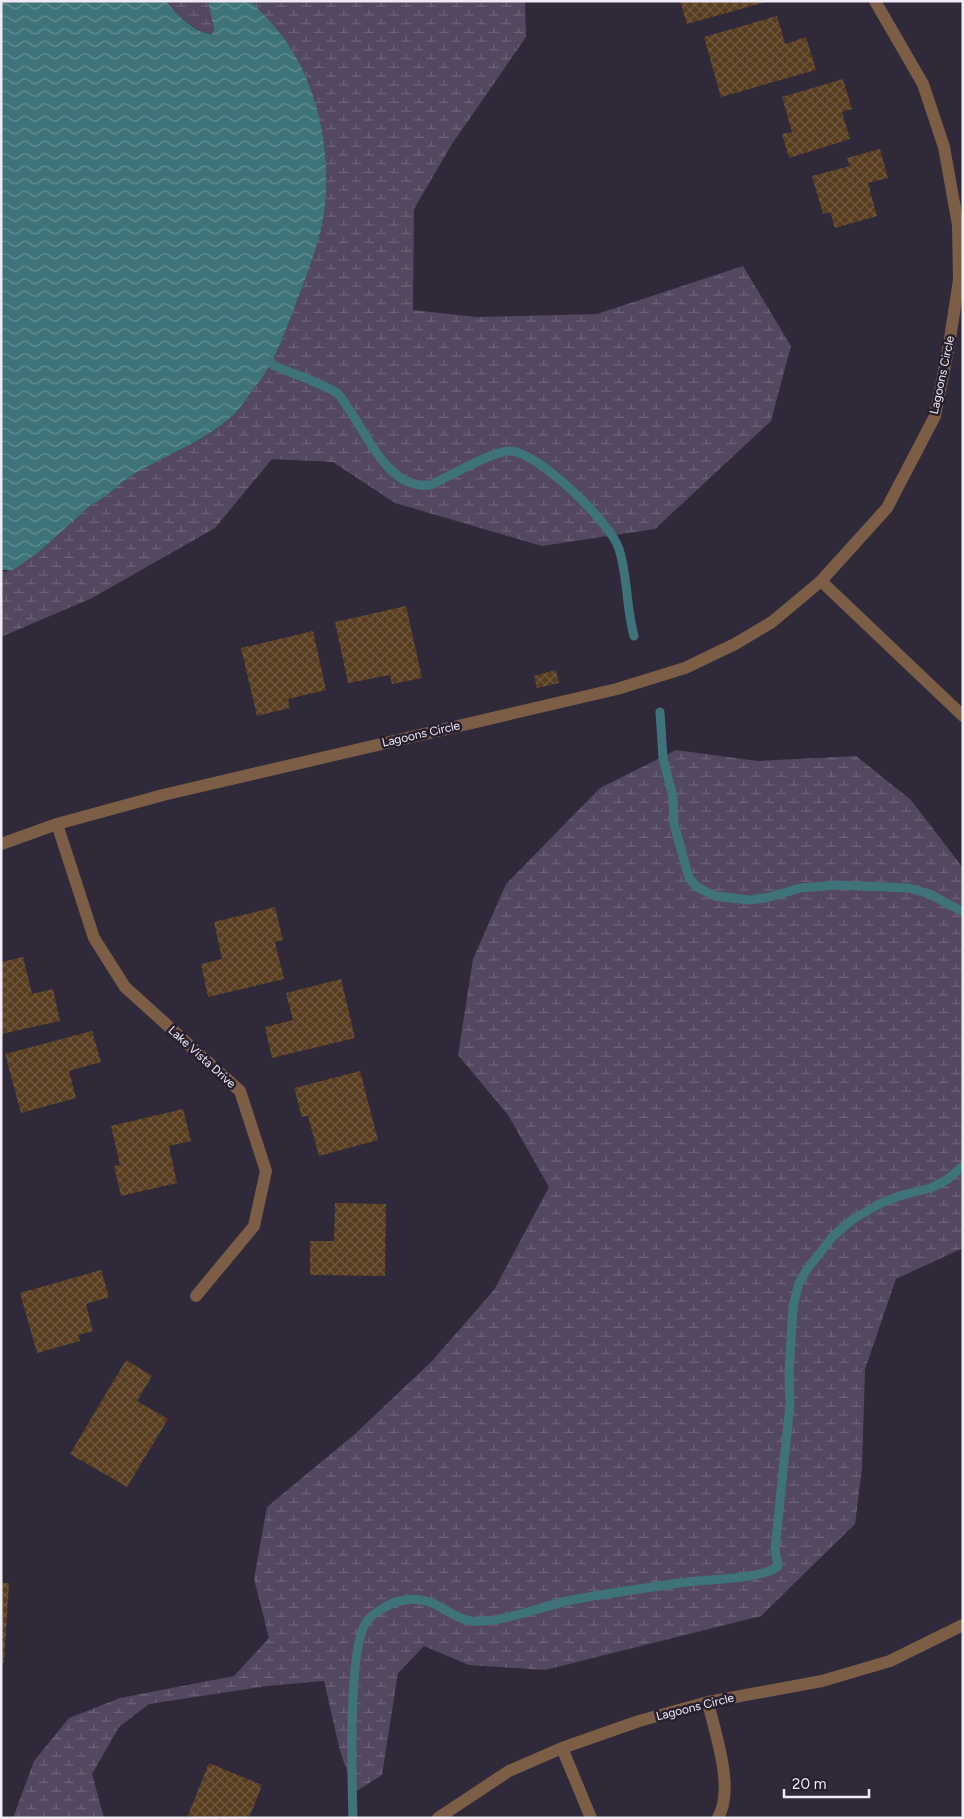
<svg xmlns="http://www.w3.org/2000/svg" width="964" height="1819" viewBox="0 0 964 1819" font-family="Figtree,sans-serif">
<style>
.wetland{fill:url(#wetland-marsh)}
.water{fill:url(#water-waves)}
.lines{fill:none;stroke-linecap:round;stroke-linejoin:round}
.stream{stroke:#3e7479;stroke-width:9}
.building{fill:url(#building-cross-hatch)}
.minor{stroke:#7c5e47;stroke-width:12}
.labels{text-anchor:middle;stroke-width:5;stroke-linejoin:round;paint-order:stroke}
.street-label{font-size:12px;fill:#f0ebf6;stroke:#271f2f}
</style>
<defs>
<pattern id="wetland-marsh" width="20" height="14" patternUnits="userSpaceOnUse" patternTransform="scale(1.25)"><rect width="20" height="14" fill="#544860"/><path d="M1 5h8M5 5V1M11 12h8M15 12V8" fill="none" stroke="#6d6377"/></pattern>
<pattern id="water-waves" width="16" height="10" patternUnits="userSpaceOnUse" patternTransform="scale(1.25)"><rect width="16" height="10" fill="#3e7479"/><path d="M0 5q4-4 8 0t8 0" fill="none" stroke="#648f93"/></pattern>
<pattern id="building-cross-hatch" width="8" height="8" patternUnits="userSpaceOnUse" patternTransform="scale(1.25)"><rect width="8" height="8" fill="#583d20"/><path d="M0 0l8 8M0 8l8-8" fill="none" stroke="#705941"/></pattern>
</defs>
<rect width="100%" height="100%" fill="#302939"/>
<path class="wetland" d="M166,1H208L214,30L213,34C196,34 176,14 166,1Z
M251,1H525L526,37L452,144L414,209L413,310L477,317L597,314L743,266L791,346L771,421L655,529L542,546L395,503L333,462L272,459L215,528L92,598L1,637V570L5,572L39,552L91,505C107,498 119,483 134,474C163,457 223,433 242,405C248,396 256,387 262,377C278,354 288,325 298,298C307,276 315,253 321,230C335,168 322,93 286,41C276,26 263,14 251,1Z
M676,750L758,761L856,756L911,800L963,868V1248L896,1279L865,1369L862,1468L855,1524L761,1616L545,1670L469,1665L424,1646L398,1673L382,1775L355,1792L340,1751L324,1681L267,1686L149,1704L119,1727L92,1774L104,1818H13L34,1761L69,1718L120,1698L234,1676L269,1638L254,1579L267,1507L356,1433L432,1361L494,1290L549,1187L508,1115L458,1055L473,959L506,884L600,788Z"/>
<path class="water" d="M1,1H166C176,14 196,34 212,34L214,30L208,1H251C263,14 276,26 286,41C322,92 335,169 321,230C315,253 307,276 298,298C288,325 278,354 262,378C255,387 248,396 242,405C223,433 163,457 134,474C119,483 107,498 91,505L39,552L13,570H1Z"/>
<g class="lines">
<path class="stream" d="M270,361L273,365C290,373 322,383 337,393C341,396 345,404 348,408C369,437 388,490 431,485C447,477 496,449 511,451C539,453 611,523 619,549C628,577 626,608 634,636
M660,712L663,758L673,797L674,824L689,878L697,887L715,896L749,900L765,898L801,888L837,885L909,888L930,894L963,912
M353,1818C352,1782 347,1643 368,1620C375,1612 390,1603 400,1601C434,1592 447,1618 471,1621C502,1623 537,1608 567,1601C604,1593 642,1589 679,1583C703,1579 762,1580 778,1566L775,1549L790,1404L789,1373L793,1306L799,1283L808,1268L833,1236L852,1220L879,1204L899,1196L931,1188L948,1179L963,1166"/>
</g>
<path class="building" d="M680,1H766V2L687,24Z
M777,16L785,44L806,37L816,70L721,97L704,37Z
M843,79L852,109L842,112L850,139L789,158L782,134L792,132L782,97Z
M880,149L888,178L868,183L877,216L835,228L830,212L823,214L812,176L850,166L847,158Z
M406,606L422,678L392,684L390,675L348,683L335,622Z
M313,631L326,690L288,699L290,708L257,716L241,648Z
M556,670L559,683L537,688L534,676Z
M275,907L283,940L275,942L284,979L208,997L201,964L222,959L214,922Z
M23,957L32,994L53,989L60,1021L1,1034V962Z
M341,979L355,1038L272,1058L265,1027L293,1020L286,993Z
M92,1031L101,1062L69,1071L76,1098L21,1113L5,1054Z
M360,1071L378,1140L319,1156L308,1116L302,1117L294,1088Z
M183,1109L191,1141L169,1146L177,1183L121,1196L114,1166L120,1165L111,1126Z
M335,1203L386,1204L385,1276L310,1275V1241H334Z
M101,1270L109,1297L86,1304L93,1331L78,1335L80,1341L37,1353L20,1293Z
M126,1360L152,1376L137,1401L168,1419L127,1487L70,1454Z
M1,1583H9L4,1663H1Z
M209,1763L262,1785L249,1818H187Z"/>
<g class="lines">
<path class="minor" d="M821,581L963,716
M57,824L94,938L125,987L240,1091L266,1171L254,1226L196,1296
M1,844L57,824L163,795L617,689L685,668L735,644L772,622L821,581L887,508L935,416L949,345L959,280L958,225L944,147L923,84L875,1
M708,1702C715,1734 735,1788 718,1818
M562,1748L591,1818
M438,1818L509,1771L562,1748L639,1721L708,1702L822,1681L890,1661L963,1625"/>
</g>
<g class="labels">
<g class="street-label">
<text transform="translate(942 375) rotate(-78)" y="4">Lagoons Circle</text>
<text transform="translate(421 734) rotate(-13)" y="4">Lagoons Circle</text>
<text transform="translate(202 1057) rotate(42)" y="4">Lake Vista Drive</text>
<text transform="translate(695 1707) rotate(-14)" y="4">Lagoons Circle</text>
</g>
</g>
<rect width="964" height="1819" fill="none" stroke="#f0ebf6" stroke-width="5"/>
<path d="M784 1789v8h85v-8" fill="none" stroke="#f0ebf6" stroke-width="2.5"/>
<text x="792" y="1789" font-size="15" fill="#f0ebf6" stroke="#271f2f" stroke-width="4" paint-order="stroke">20 m</text>
</svg>
